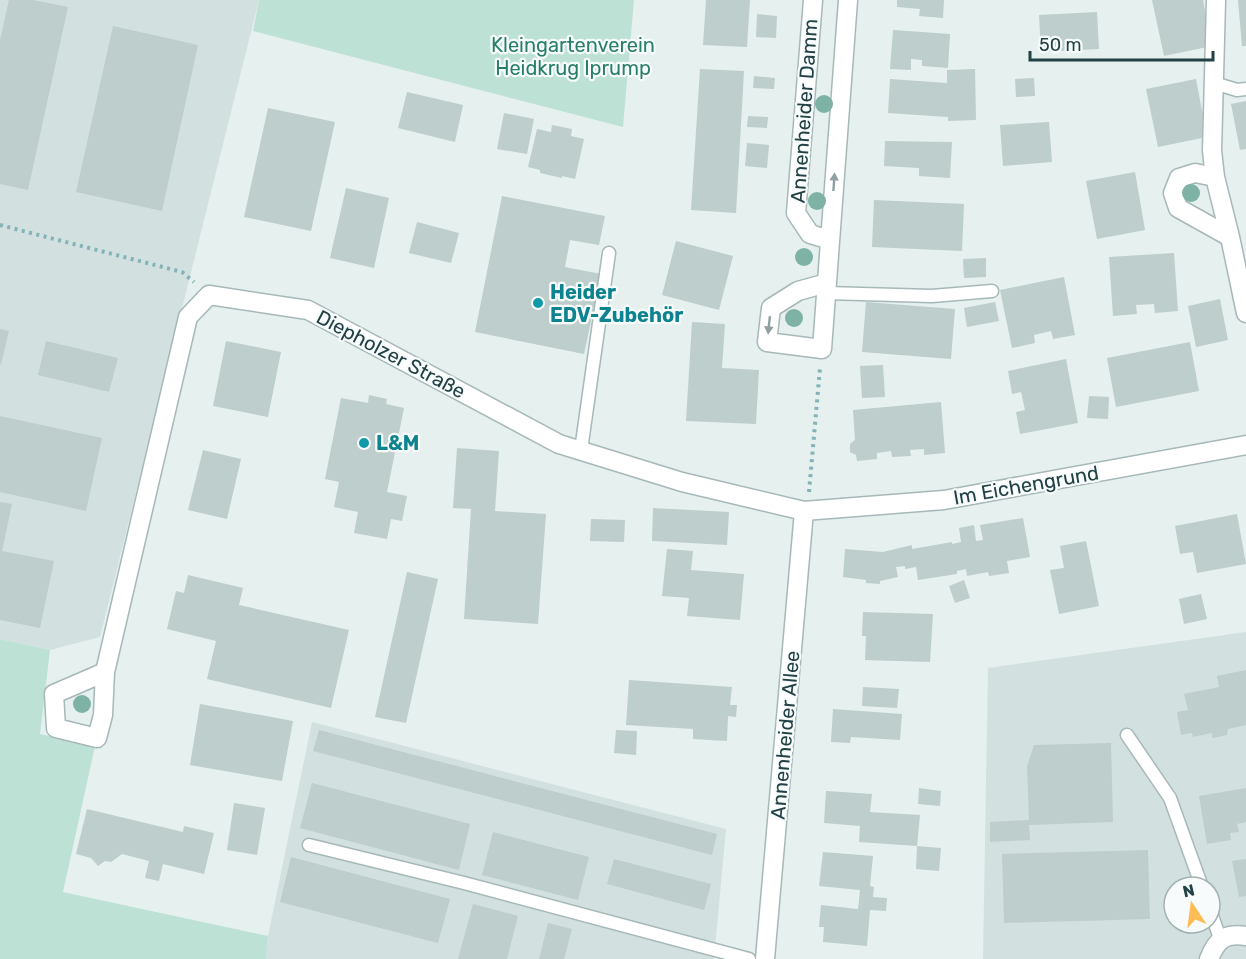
<svg xmlns="http://www.w3.org/2000/svg" width="1246" height="959" viewBox="0 0 1246 959" font-family="Rubik,sans-serif">
<style>
.built{fill:#d3e0e0;fill-rule:evenodd}
.green{fill:#bde2d5}
.building{fill:#bdcecc}
.lines{fill:none;stroke-linecap:round;stroke-linejoin:round}
.lane-casing{stroke:#a7b8b8;stroke-width:15}
.street-casing{stroke:#a7b8b8;stroke-width:21}
.path{stroke:#83b3b6;stroke-width:4;stroke-dasharray:3 4.5;stroke-linecap:butt}
.lane{stroke:#fff;stroke-width:12}
.street{stroke:#fff;stroke-width:18}
.tree{fill:#7db2a5}
.oneway{fill:#90a0a2}
.culture-dot{fill:#0f9aa8;stroke:#f7fbfb;stroke-width:2}
.labels{text-anchor:middle;stroke-width:4.5;stroke-linejoin:round;paint-order:stroke}
.park-label{font-size:20px;fill:#287f69;stroke:#f7fbfb}
.street-label{font-size:20px;fill:#224144;stroke:#f7fbfb}
.culture-label{font-size:20px;font-weight:bold;fill:#0d838f;stroke:#f7fbfb;text-anchor:start}
</style>
<rect width="100%" height="100%" fill="#e5f0ef"/>
<path class="built" d="M0,0H259L100,637L50,650L0,639Z
M1246,632V959H983L988,668ZM1174,887H1210V923H1174Z
M312,722L726,829L714,959H266L268,936Z"/>
<path class="green" d="M259,0H634L623,127L253,31Z
M0,639L50,650L40,734L95,746L63,892L268,936L266,959H0Z"/>
<path class="building" d="M9,0H33L68,7L28,190L0,184V40Z
M706,0H750L747,47L703,45Z
M897,0H944L943,18L919,16L920,9L897,7Z
M1152,0H1203L1212,46L1164,56Z
M1238,0H1246V46H1242Z
M1097,12L1099,49L1041,52L1039,15Z
M757,14L777,16L776,38L756,37Z
M113,26L198,45L162,211L76,192Z
M893,30L950,34L948,68L922,66V60L911,59V70L890,69Z
M700,69L744,71L736,213L691,210Z
M975,69L976,120L948,121V117L888,113L890,79L947,83V70Z
M754,76L775,78L774,89L753,88Z
M1034,78L1035,96L1016,97L1015,79Z
M1196,79L1207,137L1158,147L1146,89Z
M407,92L463,105L455,142L398,128Z
M1246,101V149L1240,150L1231,104Z
M268,108L335,122L311,231L244,217Z
M504,113L534,119L527,154L497,149Z
M748,116L768,117L767,128L747,127Z
M1049,122L1052,162L1003,166L1000,125Z
M552,125L572,129L571,136L584,139L575,179L562,176V178L540,173V170L528,167L537,129L551,132Z
M885,141L952,142L950,178L919,176V168L884,166Z
M747,143L769,145L767,168L745,166Z
M1135,172L1145,230L1097,239L1086,181Z
M346,188L389,198L374,268L330,258Z
M502,196L605,216L599,245L570,240L565,267L601,274L584,354L475,332Z
M874,200L964,204L962,251L872,247Z
M417,222L459,233L451,263L409,253Z
M676,241L733,256L719,310L662,295Z
M1174,253L1178,311L1155,313L1154,304L1136,305L1137,314L1113,316L1109,257Z
M986,258V277L964,278L963,259Z
M1064,277L1075,335L1053,339L1051,331L1034,335L1035,343L1012,348L1000,290Z
M1220,299L1228,340L1196,347L1188,306Z
M866,302L955,309L951,359L862,352Z
M995,302L999,321L967,327L964,308Z
M692,322L725,324L722,368L759,370L756,424L686,421Z
M0,329L9,331L1,364H0Z
M46,341L118,358L109,392L38,375Z
M226,341L281,352L268,417L213,406Z
M1190,342L1199,391L1116,407L1107,358Z
M1066,359L1078,423L1020,434L1016,412L1025,410L1021,392L1012,394L1008,371Z
M883,365L885,397L862,398L860,366Z
M369,395L387,399L386,404L404,408L387,492L407,496L402,521L391,519L387,539L354,533L358,512L334,507L339,482L325,479L341,398L368,403Z
M1089,396L1109,397L1108,419L1087,418Z
M941,402L945,453L924,455V449L910,450L911,456L892,457L891,451L877,453V459L857,461L856,455L850,452V444L855,440L853,410Z
M0,416L102,438L86,511L0,492Z
M457,448L499,451L495,511L546,514L538,624L464,619L471,509L453,508Z
M203,450L241,459L227,519L188,510Z
M0,502L12,504L2,551L54,561L40,628L0,620Z
M653,508L729,512L727,545L652,541Z
M1237,514L1246,564L1197,573L1193,552L1180,554L1175,526Z
M1023,518L1030,557L1007,561L1009,573L989,576L988,572L967,576L966,569L957,571V574L918,580L916,567L905,569V566L896,567L898,577L880,581V584L866,583V580L843,577L845,549L883,552L912,545V549L952,542V544L961,542L959,528L974,525L976,541L983,540L980,525Z
M591,519L625,520L624,542L590,541Z
M1086,541L1099,606L1059,614L1050,570L1064,568L1060,546Z
M667,549L693,551L691,570L744,574L740,620L687,616L689,598L662,596Z
M407,572L438,579L406,723L375,717Z
M188,575L243,588L239,605L349,630L331,708L207,679L216,641L167,629L176,591L184,593Z
M964,580L970,598L955,603L949,586Z
M1201,594L1207,619L1184,624L1179,599Z
M863,612L933,614L930,662L865,660L866,636H862Z
M1246,670V725L1228,729L1227,735L1212,738V733L1193,737L1192,733L1181,735L1177,712L1188,710L1184,694L1219,687L1217,676Z
M629,680L732,687L730,705H737L736,717L728,716L727,741L693,739V729L626,725Z
M863,687L899,689L897,708L862,706Z
M200,704L293,721L282,781L190,765Z
M833,709L902,714L900,740L851,737L850,743L831,742Z
M319,730L717,834L712,855L313,751Z
M616,730L637,731L636,755L614,753Z
M1111,743L1113,822L1029,825L1030,840L990,842V822L1029,820L1027,766L1034,745Z
M312,783L470,824L459,870L300,828Z
M919,788L941,791L940,806L918,804Z
M1246,788V822L1237,824L1239,832L1230,833L1231,840L1207,844L1199,796Z
M826,791L872,794L870,812L920,815L917,846L941,848L939,871L916,869L917,846L859,842L860,826L824,823Z
M234,803L265,808L257,855L227,850Z
M87,809L183,832L184,826L214,833L204,874L163,864L159,881L145,878L149,861L122,854L111,862L105,861L98,866L91,858L76,854Z
M493,832L589,857L578,900L482,875Z
M1148,850L1150,919L1004,923L1002,854Z
M823,852L873,856L870,886L874,887L873,897L887,898L886,911L870,910L867,946L823,942L824,927H819L821,905L858,909L860,890L819,886Z
M291,857L450,899L438,943L280,902Z
M614,859L711,884L704,910L607,884Z
M1246,859V896L1239,897L1232,861Z
M473,904L518,916L507,959H458Z
M548,923L572,929L564,959H539Z"/>
<g class="lines">
<defs>
<path id="lane" d="M1214,83L1237,90L1246,89
M826,293L932,296L992,291
M581,450L609,253
M1127,735L1170,798L1202,887
M309,845L464,883L749,959
M1210,910L1221,941"/>
<path id="street" d="M813,0L796,213L810,234L830,240
M1215,177L1230,237L1178,208L1173,193L1179,178L1195,173L1215,177L1212,151L1216,1
M1230,237L1246,313
M827,283L798,291L771,308L767,342L822,349L848,0
M105,672L54,694L56,728L97,738L103,715L105,672L188,317L209,295L308,310L559,444L682,482L804,511L944,500L1246,445
M765,959L804,511
M1209,959C1217,939 1225,933 1246,936"/>
</defs>
<use href="#lane" class="lane-casing"/>
<use href="#street" class="street-casing"/>
<path class="path" d="M0,225L182,272L194,282
M809,492L820,368"/>
<use href="#lane" class="lane"/>
<use href="#street" class="street"/>
</g>
<g class="tree">
<circle cx="824" cy="104" r="9"/>
<circle cx="1191" cy="193" r="9"/>
<circle cx="817" cy="201" r="9"/>
<circle cx="804" cy="257" r="9"/>
<circle cx="794" cy="318" r="9"/>
<circle cx="82" cy="704" r="9"/>
</g>
<defs><path id="oneway-solid" d="M-6-.8H1V-3.2L6.5 0L1 3.2V.8H-6Z" transform="scale(1.5)"/></defs>
<g class="oneway">
<use href="#oneway-solid" transform="translate(834 182) rotate(-86)"/>
<use href="#oneway-solid" transform="translate(769 325) rotate(96)"/>
</g>
<g class="culture-dot">
<circle cx="538" cy="303" r="6"/>
<circle cx="364" cy="443" r="6"/>
</g>
<g class="labels">
<g class="park-label">
<text x="573" y="52">Kleingartenverein<tspan x="573" dy="23">Heidkrug Iprump</tspan></text>
</g>
<g class="street-label">
<text transform="translate(804 111) rotate(-86)" y="7">Annenheider Damm</text>
<text transform="translate(391 354) rotate(28)" y="7">Diepholzer Straße</text>
<text transform="translate(1026 485) rotate(-10)" y="7">Im Eichengrund</text>
<text transform="translate(785 735) rotate(-85)" y="7">Annenheider Allee</text>
</g>
<g class="culture-label">
<text x="550" y="299">Heider<tspan x="550" dy="23">EDV-Zubehör</tspan></text>
<text x="376" y="450">L&amp;M</text>
</g>
</g>
<g transform="translate(1192 905) rotate(347)"><circle r="28" fill="#f7fbfb" stroke="#a2b1b2" stroke-width="1.5"/>
<path d="M0-4.5L10 22L0 15L-10 22Z" fill="#febc55"/>
<text y="-9" font-size="16" font-weight="bold" text-anchor="middle" fill="#224144">N</text>
</g>
<path d="M1030 51v9h183v-9" fill="none" stroke="#224144" stroke-width="3"/>
<text x="1039" y="51" font-size="18" fill="#224144" stroke="#f7fbfb" stroke-width="4.5" paint-order="stroke">50 m</text>
</svg>
